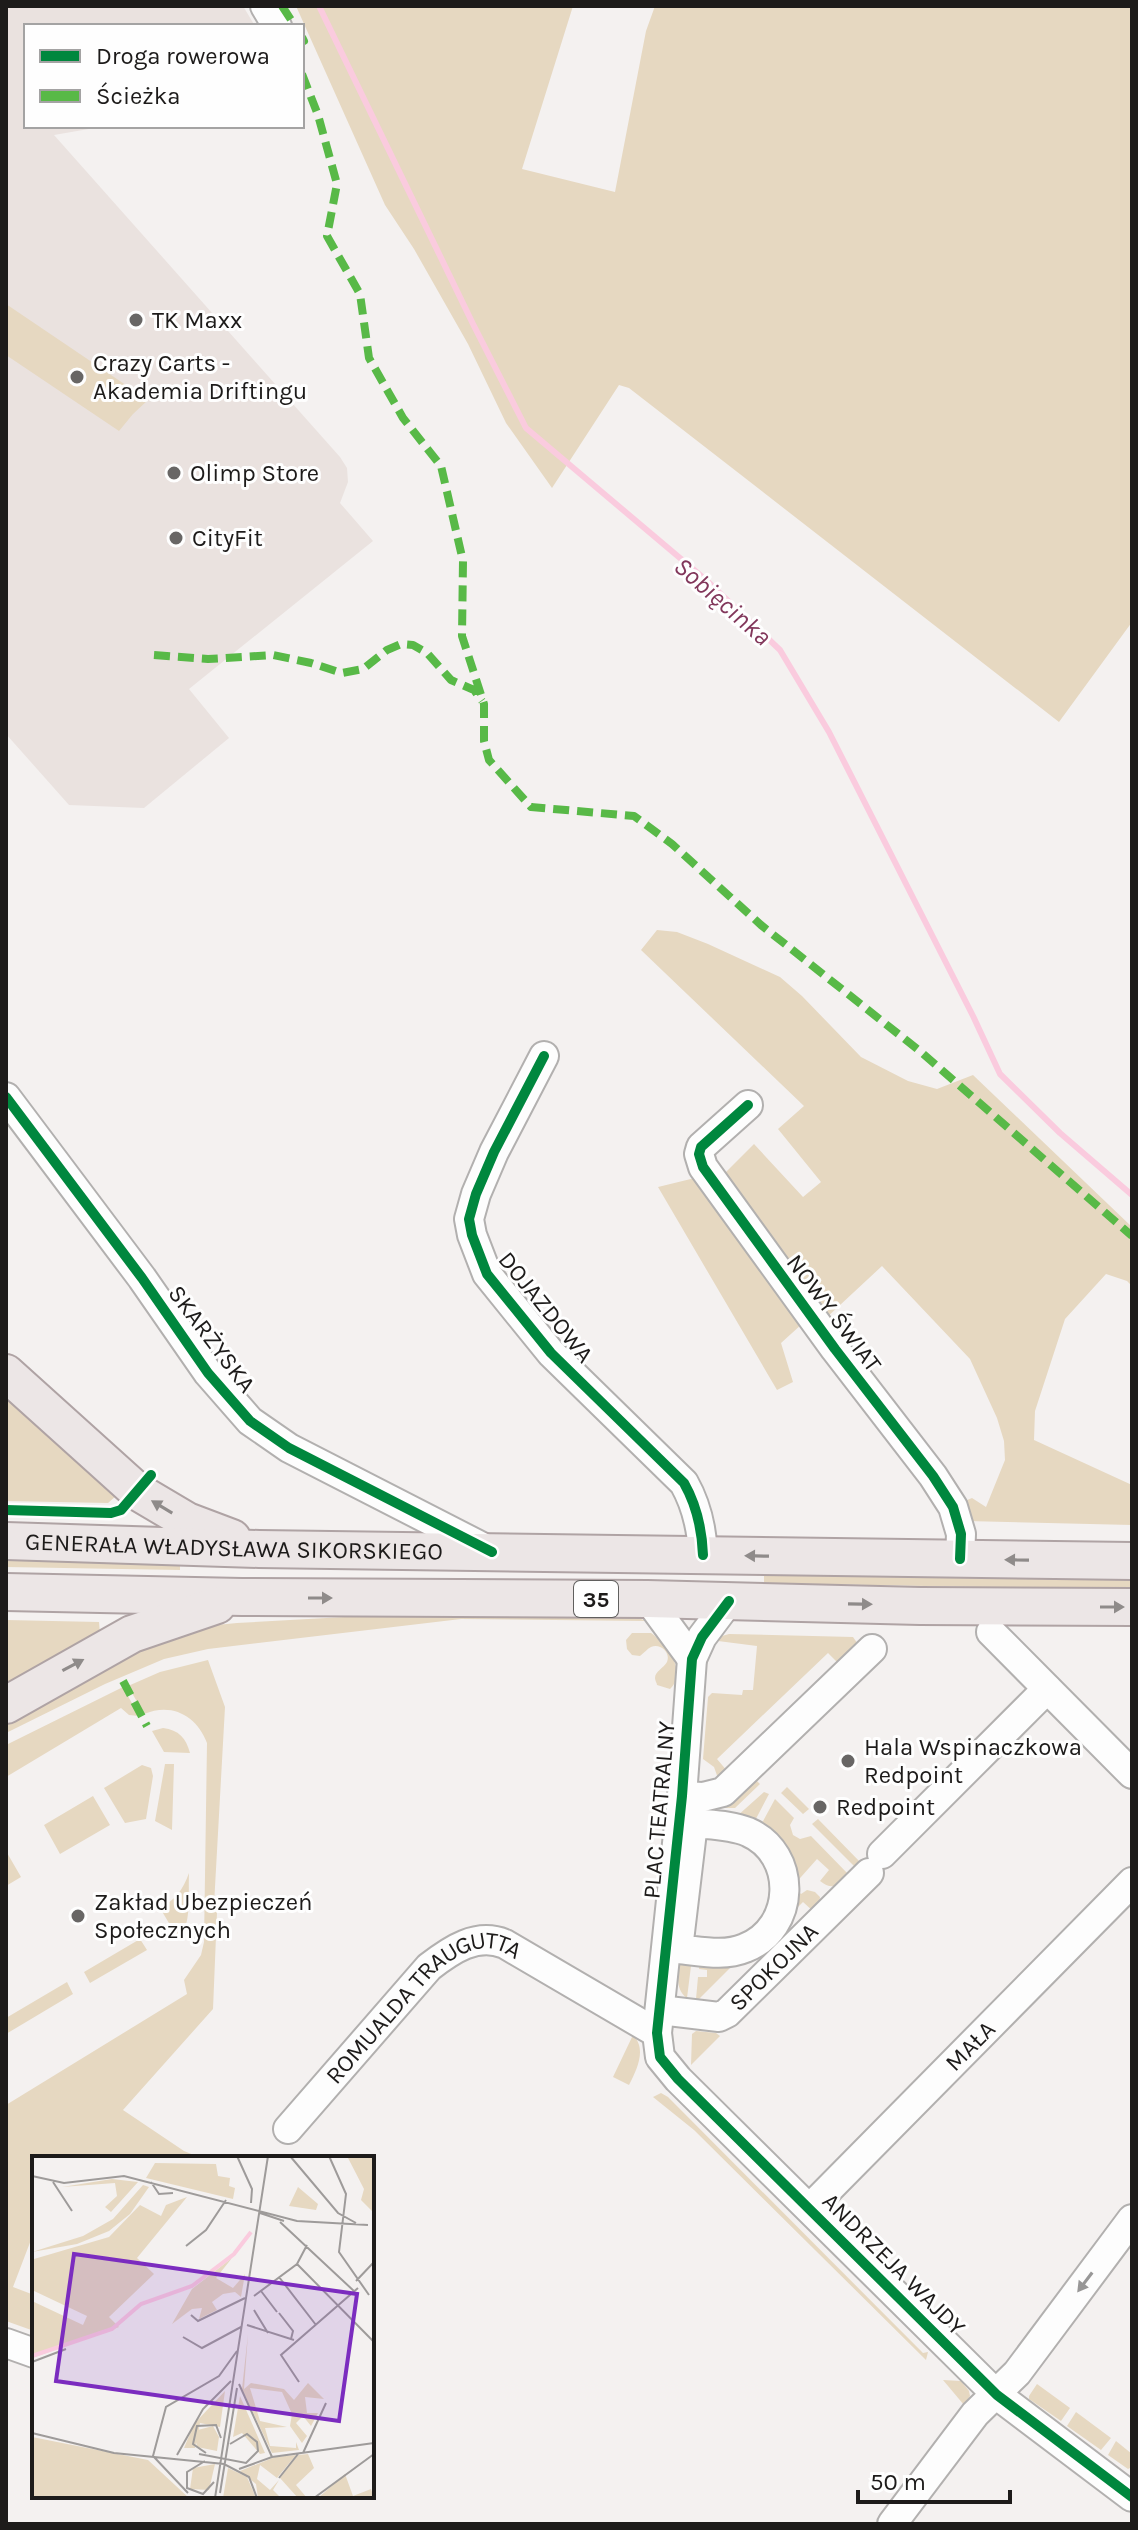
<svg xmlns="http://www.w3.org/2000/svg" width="1138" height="2530" viewBox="0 0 1138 2530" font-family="Karla,sans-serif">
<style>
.built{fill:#eae2df}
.green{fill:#e6d8c1}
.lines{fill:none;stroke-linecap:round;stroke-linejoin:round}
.stream{stroke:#facbde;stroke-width:6}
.minor-casing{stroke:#b2b0af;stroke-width:32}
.major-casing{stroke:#afa3a4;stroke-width:40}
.minor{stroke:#fdfdfd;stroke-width:28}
.major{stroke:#ece6e6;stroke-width:36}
.quiet{stroke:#58b947;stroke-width:8;stroke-dasharray:16 8;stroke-linecap:butt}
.cycleway-casing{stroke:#fefefe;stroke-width:15}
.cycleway{stroke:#00873e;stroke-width:10}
.oneway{fill:#8f8b8a}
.oneway2{fill:#989797}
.poi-dot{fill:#686665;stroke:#fefefe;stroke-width:3}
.labels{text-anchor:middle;stroke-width:6;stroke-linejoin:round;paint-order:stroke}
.shield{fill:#fefefe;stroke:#605f5e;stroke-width:2}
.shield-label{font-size:22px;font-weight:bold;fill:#1d1b1a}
.poi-label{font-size:24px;fill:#1d1b1a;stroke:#fefefe;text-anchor:start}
.street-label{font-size:24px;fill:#1d1b1a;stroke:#fefefe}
.water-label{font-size:26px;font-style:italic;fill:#82375b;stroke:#fefefe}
.inset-river{fill:none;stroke:#facbde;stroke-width:4}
.inset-road{fill:none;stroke:#9e9b9a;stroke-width:2}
.view{fill:#7b2cbf;fill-opacity:0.15;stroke:#7b2cbf;stroke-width:4}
.inset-edge{fill:none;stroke:#1d1b1a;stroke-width:4}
</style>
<rect width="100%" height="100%" fill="#f4f1f0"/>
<path class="built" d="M6,6H243L255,26H26V126H106L54,135L340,457L347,468L348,482L340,503L373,541L189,689L229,738L144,808L69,805L6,734Z"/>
<path class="green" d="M296,6H573L522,169L615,192L646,31L655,6H1132V622L1059,722L629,388L619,385L552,488L506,423L468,344L414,249L385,205Z
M6,304L148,400L133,414L119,431L6,355Z
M657,930L677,932L708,944L780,977L802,996L861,1057L908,1081L937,1089L973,1075L1132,1227V1286L1127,1281L1106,1274L1065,1319L1035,1411L1034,1440L1132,1485V1525L966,1521L960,1503L972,1498L986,1507L1005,1460L1004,1441L997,1418L970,1359L882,1266L825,1319L725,1173L754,1144L803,1197L821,1182L778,1129L804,1106L641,950Z
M703,1176L802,1324L781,1343L793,1382L777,1390L658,1187Z
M6,1386L124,1489L108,1503L6,1501Z
M6,1560L180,1563V1570L6,1567Z
M764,1573L1132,1580V1590L764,1583Z
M435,1612L634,1616L646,1621L461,1619L208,1649L164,1659L105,1684L6,1733V1721L131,1649L196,1627L237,1623Z
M6,1620L99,1622L100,1634L6,1690Z
M632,1633H651C667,1644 688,1672 670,1689L657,1685C657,1683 655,1681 655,1678C655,1671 664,1668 667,1662C671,1652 660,1643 651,1647C647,1649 644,1653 640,1656L632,1655L627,1649L626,1640Z
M729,1634L853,1637L860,1647L841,1666L828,1653L717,1759L728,1772L719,1781L714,1767L703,1759L708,1697L712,1693L742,1695L743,1690H753L757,1646L718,1641L722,1636Z
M208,1660L225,1707L214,1905L217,1912L213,2009L123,2110L184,2151L201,2158H34V2232L13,2287L34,2295V2331L6,2321V2105L187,1994L184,1980L201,1955L204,1942L207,1743C197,1716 172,1702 144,1714L128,1686L160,1672Z
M123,1687L139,1716L129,1715L121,1708L6,1777V1745Z
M163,1728C179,1730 186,1738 190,1753L164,1752L152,1731Z
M165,1764H174L172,1830L155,1821Z
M142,1765L151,1768L153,1776L146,1819L125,1823L104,1788Z
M753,1777L760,1784L735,1808H721L719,1805Z
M787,1787L809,1809L803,1814L781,1793Z
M764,1792L769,1794L749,1832L736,1817Z
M93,1796L110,1825L60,1854L44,1825Z
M775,1799L794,1818L790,1825L793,1835L800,1839L811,1836L850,1876C840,1885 832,1891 820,1881L829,1870L817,1859L793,1886L801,1894L807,1890L815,1892L820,1897L819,1906L814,1912L803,1902L782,1923L791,1933L788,1936L778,1927L768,1938L778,1947L775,1950L765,1940L784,1903L755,1836Z
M818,1819L862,1864L857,1869L812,1824Z
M6,1851L21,1877L6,1886Z
M189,1873C188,1895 192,1922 179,1940L160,1908C175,1900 183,1890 189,1873Z
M140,1939L147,1950L90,1983L84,1972Z
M682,1949L693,1950L687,1998C672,1988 680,1965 682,1949Z
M701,1951L738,1960L699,1999H696L698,1977H707V1970L699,1969Z
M67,1982L73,1994L6,2034V2018Z
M696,2031L716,2033L720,2036L691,2065L692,2034Z
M633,2035C647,2049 637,2069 629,2085L613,2077Z
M661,2093L668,2097L923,2353L928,2352L926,2360L694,2130L653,2097Z
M943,2380L961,2381L969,2391L970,2396L964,2405Z
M1037,2384L1070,2408L1061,2421L1029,2399V2396Z
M1076,2412L1111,2438L1101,2450L1067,2426Z
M1116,2441L1132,2454L1130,2468L1128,2469L1108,2455Z"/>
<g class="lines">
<path class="stream" d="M319,6L473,324L526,428L706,580L780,650L829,732L973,1016L1000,1074L1060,1133L1132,1195"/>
<defs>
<g id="minor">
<path d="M265,6L277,26"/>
<path d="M544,1056L494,1152L476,1194L469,1219L472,1235L487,1274L551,1353L684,1483C697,1506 702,1529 703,1555"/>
<path d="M6,1097L142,1278L208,1373L250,1421L289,1448L488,1550"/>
<path d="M748,1105L701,1147L699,1154L703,1167L835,1349L933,1476L953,1507L961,1534L960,1559"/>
<path d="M648,1599L692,1659"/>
<path d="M729,1601L702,1637L692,1659L682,1796L657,2033L660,2057L678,2079L997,2395L1132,2497"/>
<path d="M991,1632L1132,1774"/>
<path d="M682,1796L703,1797L723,1792L872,1649"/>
<path d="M693,1823C711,1825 731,1825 748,1832C798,1854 796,1928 745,1948C724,1957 700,1951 678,1949Z"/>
<path d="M882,1854L1047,1689"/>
<path id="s1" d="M660,2010L719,2017L727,2013L869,1873"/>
<path id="s2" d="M288,2129L429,1967C451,1950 477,1932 505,1944L657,2033"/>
<path id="s3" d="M810,2208L1132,1882"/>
<path d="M6,2343L34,2353"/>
<path d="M892,2524L975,2414L1017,2373L1132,2219"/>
</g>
<g id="major">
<path d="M6,1373L138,1492L187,1521L232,1538"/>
<path id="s4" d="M6,1541L259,1549L1132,1561"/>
<path d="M6,1592L242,1597L648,1599L920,1606L1132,1607"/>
<path d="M6,1705L132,1634L217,1605"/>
</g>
</defs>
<use href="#minor" class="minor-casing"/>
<use href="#major" class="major-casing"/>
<use href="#minor" class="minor"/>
<use href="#major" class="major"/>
<path class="quiet" d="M282,6L295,26
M302,37L304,41L302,42
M302,74L318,115L337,184L327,236L360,294L369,358L403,418L441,466L463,561L462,636L484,704V741L489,760L531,807L634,816L672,844L761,925L921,1052L1132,1236
M154,655L208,659L273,655L311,663L342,673L363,669L387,650L401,644L413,645L427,653L451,680L474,690L482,701
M123,1681L147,1726"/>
<defs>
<path id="cycleway" d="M544,1056L494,1152L476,1194L469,1219L472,1235L487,1274L551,1353L684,1483C697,1506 702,1529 703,1555
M6,1097L142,1278L208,1373L250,1421L289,1448L492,1552
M748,1105L701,1147L699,1154L703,1167L835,1349L933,1476L953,1507L961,1534L960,1559
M6,1510L111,1513L121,1510L151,1475
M729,1601L702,1637L692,1659L682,1796L657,2033L660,2057L678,2079L997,2395L1132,2497"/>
</defs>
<use href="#cycleway" class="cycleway-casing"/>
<use href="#cycleway" class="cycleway"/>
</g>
<defs><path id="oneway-solid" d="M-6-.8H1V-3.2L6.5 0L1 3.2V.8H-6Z" transform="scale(2)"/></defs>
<g class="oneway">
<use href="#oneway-solid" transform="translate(162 1507) rotate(-149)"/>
<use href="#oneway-solid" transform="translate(757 1556) rotate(-179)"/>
<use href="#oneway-solid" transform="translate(1017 1560) rotate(-179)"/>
<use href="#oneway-solid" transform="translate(320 1598)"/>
<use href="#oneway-solid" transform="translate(860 1604) rotate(1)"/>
<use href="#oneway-solid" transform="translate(1112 1607)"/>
<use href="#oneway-solid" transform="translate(73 1665) rotate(-28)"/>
</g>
<use class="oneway2" href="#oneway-solid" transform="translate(1085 2282) rotate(127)"/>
<g class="poi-dot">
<circle cx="136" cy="320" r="8"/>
<circle cx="77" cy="377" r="8"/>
<circle cx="174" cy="473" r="8"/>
<circle cx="176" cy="538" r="8"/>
<circle cx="848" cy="1761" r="8"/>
<circle cx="820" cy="1807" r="8"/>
<circle cx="78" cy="1916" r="8"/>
</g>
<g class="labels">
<rect class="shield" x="574" y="1581" width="44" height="36" rx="6"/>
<g class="shield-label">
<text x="596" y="1607">35</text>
</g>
<g class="poi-label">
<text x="152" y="328">TK Maxx</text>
<text x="93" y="371">Crazy Carts -<tspan x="93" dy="28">Akademia Driftingu</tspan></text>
<text x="190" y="481">Olimp Store</text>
<text x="192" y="546">CityFit</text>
<text x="864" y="1755">Hala Wspinaczkowa<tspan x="864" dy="28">Redpoint</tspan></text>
<text x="836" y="1815">Redpoint</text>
<text x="94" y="1910">Zakład Ubezpieczeń<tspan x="94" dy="28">Społecznych</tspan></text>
</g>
<g class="street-label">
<text transform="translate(546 1307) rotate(51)" y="8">DOJAZDOWA</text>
<text transform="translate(834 1313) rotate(53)" y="8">NOWY ŚWIAT</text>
<text transform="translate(212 1339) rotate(53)" y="8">SKARŻYSKA</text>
<text dy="8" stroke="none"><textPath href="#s4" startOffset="228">GENERAŁA WŁADYSŁAWA SIKORSKIEGO</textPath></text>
<text transform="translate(659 1810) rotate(-85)" y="8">PLAC TEATRALNY</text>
<text dy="8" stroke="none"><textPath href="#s1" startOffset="134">SPOKOJNA</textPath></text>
<text dy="8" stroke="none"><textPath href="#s2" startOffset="190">ROMUALDA TRAUGUTTA</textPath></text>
<text dy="8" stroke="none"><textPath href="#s3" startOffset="228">MAŁA</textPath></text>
<text transform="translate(894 2264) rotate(45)" y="8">ANDRZEJA WAJDY</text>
</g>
<g class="water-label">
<text transform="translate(723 601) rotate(41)" y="9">Sobięcinka</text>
</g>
</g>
<g transform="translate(32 2156)">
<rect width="342" height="342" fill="#f4f1f0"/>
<path d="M315,0H342V57L329,44L332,33ZM123,7L184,8L186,20L198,22L197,30L203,32L201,43L114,22ZM80,23L106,26L79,56L73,51L85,40L83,27L30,31ZM111,29L117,31L98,58L77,75L45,88L0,96L51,80L81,63ZM266,31L286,48L284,54L257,50ZM155,41L105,102L122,118L77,161L87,171L0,202V145L51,169L55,160L0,134L2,103L77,81L108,49L129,60L134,49ZM200,102L184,122L201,132L213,118L209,141L203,136L191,138L180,146L185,154L167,163L170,152L160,153L140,168L160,133ZM216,178L212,233L219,227L252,233L262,244L276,227L292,243L273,241L275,257H286L279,270L271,260L264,267L275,280L270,287L258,270L260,258L250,236L218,232L228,265L255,271L233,272L238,290L264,292V286L267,294L240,297L210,233ZM193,235L188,271L168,267L163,292H152L162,268ZM208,240L233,297L228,298L210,277L201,281ZM181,270L187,281L185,295L165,291L162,275ZM0,281L116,304L157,342H0ZM276,298L282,312L264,329L275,342H266L248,322L266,299ZM264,299L245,322L228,309L225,323L238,334L247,324L241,334L249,342H226L224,328L208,315L243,301ZM183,308L177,334L158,333L161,312ZM196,312L215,321L224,342H191ZM313,318L321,340L339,333L342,342H286Z" fill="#e6d8c1"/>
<path class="inset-river" d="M0,200L80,173L109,148L160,130L202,98L219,76"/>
<path class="inset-road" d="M205,0L220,33L219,47M258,0L306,57L324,67M297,0L314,38L307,96L337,139M0,20L32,27L92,20L265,65L336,69M21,26L40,55M119,26L127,38L141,37M228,57L252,65M248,66L323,136M154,90L174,74L194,44M265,108L342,186M247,121L284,169M324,125L342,106M229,135L245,156M222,140L265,108L275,89M222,154L236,177M247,157L261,175L259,183M159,159L166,165L213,142M215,169L262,184M151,181L170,192L209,171M0,206L34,193M267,226L249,199L326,132M207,228L240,301M0,277L82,297L192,308L217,321L225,342M174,297L161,288L165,270L184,269L189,282M271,297L294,247M167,298L214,307L226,295L225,286L215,278L198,288M145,299L171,253L199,225M121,300L134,251L187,220L205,195M122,301L156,337M173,305L155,316V332L171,338L182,326M207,313L240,301L342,287M247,322L266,298M188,337L205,232M183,342L236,0M282,342L342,298"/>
<path class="view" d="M42,98L325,138L307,265L24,225Z"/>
<rect width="342" height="342" class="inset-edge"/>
</g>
<rect width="1138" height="2530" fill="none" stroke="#1d1b1a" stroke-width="16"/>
<rect x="24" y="24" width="280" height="104" fill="#fefefe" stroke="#a4a3a3" stroke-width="2"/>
<rect x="40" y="50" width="40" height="12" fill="#00873e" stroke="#a4a3a3" stroke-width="2"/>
<text x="96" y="64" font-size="24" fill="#1d1b1a">Droga rowerowa</text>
<rect x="40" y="90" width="40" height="12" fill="#58b947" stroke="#a4a3a3" stroke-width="2"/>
<text x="96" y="104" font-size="24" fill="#1d1b1a">Ścieżka</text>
<path d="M858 2490v12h152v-12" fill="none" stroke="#1d1b1a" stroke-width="4"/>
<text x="870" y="2490" font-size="24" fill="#1d1b1a" stroke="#fefefe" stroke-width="6" paint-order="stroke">50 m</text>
</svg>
